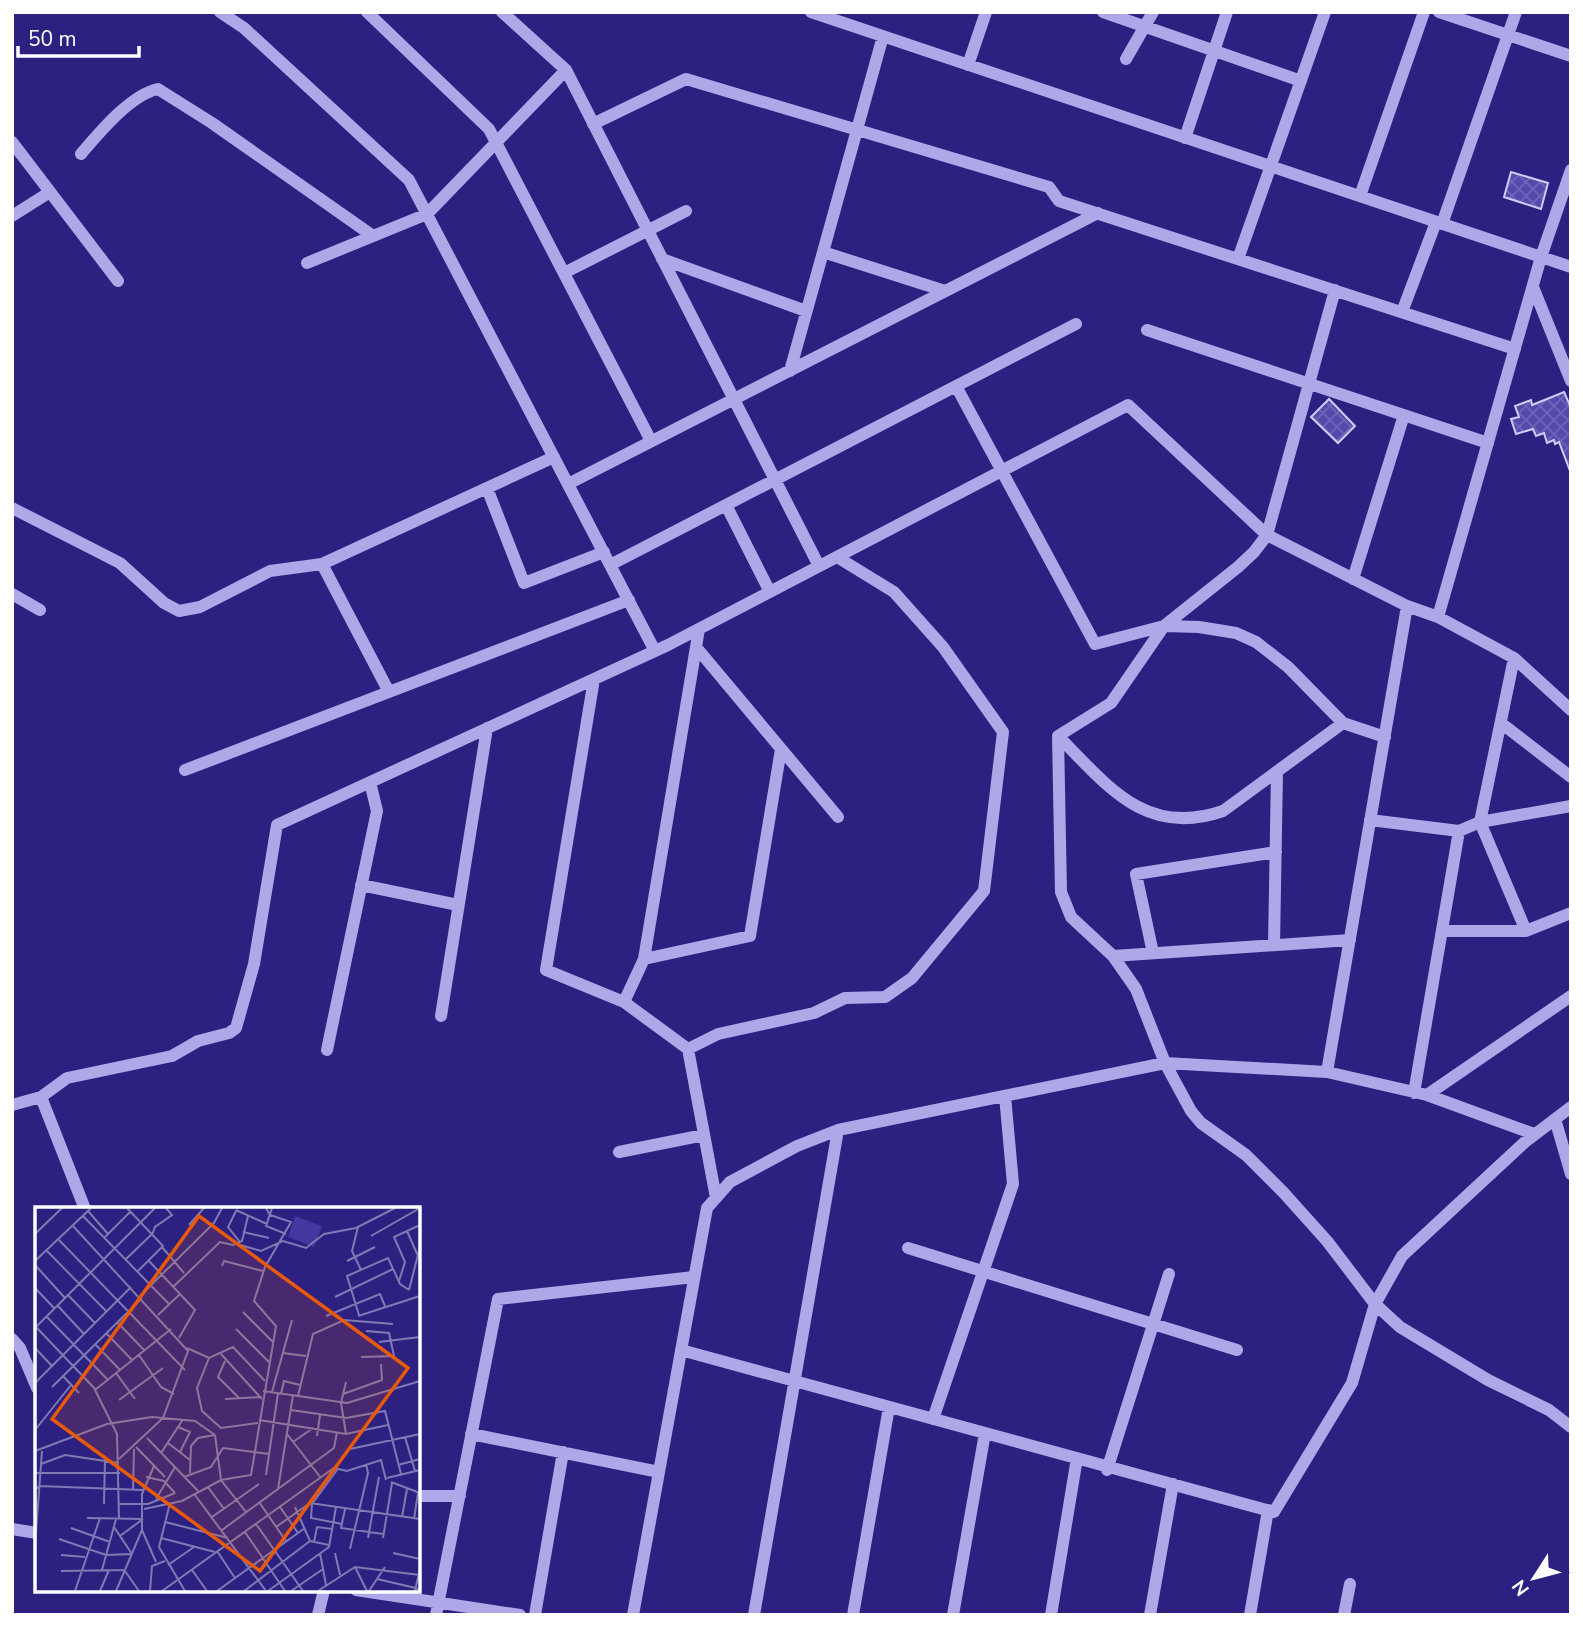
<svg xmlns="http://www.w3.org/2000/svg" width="1583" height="1627" viewBox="0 0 1583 1627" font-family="'Nunito Sans',sans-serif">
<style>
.building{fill:url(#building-cross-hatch);stroke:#d0ccf6;stroke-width:2}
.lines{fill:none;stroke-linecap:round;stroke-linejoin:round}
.minor{stroke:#aea8e8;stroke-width:12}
.inset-road{fill:none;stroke:#807ab3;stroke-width:2}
.view{fill:#e8590c;fill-opacity:0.15;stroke:#e8590c;stroke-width:3.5}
.inset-edge{fill:none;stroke:#fff;stroke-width:3.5}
</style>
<defs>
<pattern id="building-cross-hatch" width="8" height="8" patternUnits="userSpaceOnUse" patternTransform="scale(1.75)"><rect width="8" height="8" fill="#534aab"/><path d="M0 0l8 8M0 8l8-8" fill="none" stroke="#6d65b8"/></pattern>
</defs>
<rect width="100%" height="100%" fill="#2c2181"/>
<path class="building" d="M1511,172L1548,183L1541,209L1504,197Z
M1564,392L1571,408L1570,471L1559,442L1555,444L1554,440L1547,443L1544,433L1536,436L1533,429L1516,434L1511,419L1519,417L1515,406L1531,400L1532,405Z
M1329,399L1355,426L1338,443L1311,417Z"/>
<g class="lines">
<path class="minor" d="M220,12L244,28L409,180L655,651
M367,12L489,129L651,441
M502,12L566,70L819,566
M811,12L1571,267
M1103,12L1301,81
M1439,12L1571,56
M1126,59L1153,12
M968,65L986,12
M593,124L686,79L1049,187L1059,201L1515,349
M1185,138L1227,12
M12,142L118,281
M81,154C99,133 130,95 158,89L212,123L373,236
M1360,196L1424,12
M12,216L50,192
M1442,224L1516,12
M823,252L945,291
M662,259L806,311
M1238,259L1325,12
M307,263L427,214L566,70
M564,273L686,211
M1533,287L1571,381
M1402,312L1436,222
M1147,330L1488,443
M790,371L883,36
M956,386L1095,644L1164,626L1199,627L1236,633L1256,642L1288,667L1343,723L1385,737
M568,484L1098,213
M487,488L524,583L604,552
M726,505L770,592
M12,508L120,563L164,603L179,611L200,607L270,571L322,564L554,457
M322,564L389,692
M610,565L1076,324
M1353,579L1404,415
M12,594L40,610
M1438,617L1541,257L1571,170
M696,647L838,817
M1514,658L1480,822L1526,931
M594,679L546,970L624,1002L688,1049L716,1198
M1501,723L1571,777
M1058,736L1061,892L1071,917L1113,956L1136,989L1165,1063L1191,1111L1201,1123L1246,1155L1283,1192L1327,1241L1375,1304L1400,1327L1488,1380L1549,1410L1571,1427
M1058,736L1111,703L1164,626L1238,567L1254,552L1267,535L1335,290
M1058,736C1107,785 1145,838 1223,811L1343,723
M185,770L629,600
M1370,820L1459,831L1480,822L1571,806
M361,885L458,905
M1443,931H1526L1571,913
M1274,945L1277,772
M1153,953L1136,874L1276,852
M1113,956L1350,940
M644,959L750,936L781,749
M624,1002L644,959L699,629
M441,1016L487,728
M688,1049L718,1034L814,1013L845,998L885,997L912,978L984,891L1003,732L943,647L894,592L837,557
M327,1050L377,811L370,782
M1327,1072L1407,606
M1414,1093L1459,831
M1427,1095L1571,996
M41,1097L85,1209
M12,1105L41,1097L67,1078L172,1056L198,1041L229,1033L236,1028L254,964L277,825L668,645L1128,405L1267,535L1407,606L1438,617L1514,658L1571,710
M1555,1119L1571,1174
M619,1152L704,1135
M908,1248L1237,1350
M12,1339L20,1348L37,1388
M681,1350L1274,1512L1352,1383L1375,1304L1402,1256L1525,1142L1571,1107
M933,1419L1013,1184L1005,1096
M471,1434L659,1472
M1107,1470L1169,1274
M418,1496H460
M12,1529L37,1533
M356,1590L520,1615
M318,1615L324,1590
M436,1615L498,1299L694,1277
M535,1615L563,1452
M633,1615L707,1208L730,1182L797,1146L838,1130L1165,1063L1327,1072L1427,1095L1534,1134
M754,1615L838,1130
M853,1615L889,1407
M953,1615L985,1433
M1051,1615L1077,1458
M1150,1615L1173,1484
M1250,1615L1268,1510
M1344,1615L1350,1584"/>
</g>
<g transform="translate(35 1207)">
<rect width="385" height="385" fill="#2c2181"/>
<path d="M260,9L287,19L279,40L253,30Z" fill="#4238a0"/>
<path class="inset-road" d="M92,1L128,39L102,65M237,1L231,19L251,27M201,3L232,17M53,4L73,27M201,4L193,20L205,35M48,9L134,97M154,18L169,1M38,19L153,144L128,211L84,252M323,20L317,44L326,63M372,24L383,49M208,25L234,31M0,27L27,1M117,28L120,20L137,8L131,1M336,29L385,1M69,31L95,5M24,33L150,163M202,37L226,44L248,34L271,41L289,27L321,21L360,1M127,40L149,66M12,44L72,105M90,53L117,27M113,53L160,103L144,131M0,54L56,1M312,54L340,40M0,58L30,91M187,59L189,54L228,64M364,74L370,55L359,30L385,18M138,80L185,35L198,38L207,34L213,9M0,81L19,101M374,83L385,40M33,88L60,116M105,89L179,16L187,1M300,90L358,62M22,98L49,127M208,105L238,135M123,108L145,87M324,108L312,69L353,51L365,77L374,83M11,109L73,173M291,109L345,87L350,99M323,109L385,89M82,115L110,144M1,120L61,183M0,121L120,1M201,122L234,155M71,126L97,153M344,135L385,130M60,137L85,163M0,141L17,159M152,141L174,151L198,140L230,174M248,146L271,149M186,147L227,192M104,148L126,180L139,187M326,150L359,149L354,126L331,124M174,151L162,181L167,204L186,221L223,216M190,154L183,170L204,191M81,166L100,192M28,169L44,186M311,175L306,196L311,227M0,176L96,80M17,180L107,91M228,184L312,196L385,174M237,185L257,113M246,187L249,174L265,178M308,187L347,173L346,157M263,189L278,127L309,113L358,117M190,192L225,190M84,193L128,161M256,203L311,211L350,204L366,267M224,213L311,227L353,218M143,220L155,225L145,245M0,223L36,178M252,227L286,271M180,228L186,273L211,305M282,229L285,208M370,230L380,264M112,231L164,285M258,235L278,221M133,236L155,253M101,240L130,270M315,242L385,227M0,244L72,217L117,210L160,214L180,228M126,246L147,214M6,257L30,248L84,256M363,258L385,252M299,261L312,264L346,253L351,273M302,263L277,297L276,311L307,317M0,266H85M155,266L156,239L163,231L180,228M231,268L243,186M111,270L129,274L140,286M149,270L176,260L188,241L234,247M352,271L385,263M356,275L385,286M173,280L189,302M243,282L258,188M0,283L4,279L108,283M98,283L99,242M160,288L231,384M121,292L140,260M224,295L251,334M135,296L124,340L150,384M69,297L70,251M84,297H113L140,286M245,300L263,326M260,300L275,334M109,302L147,294L186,273L216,268L241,119L219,94L230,60L256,15L235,8L231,1M310,302L306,321L348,327M177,310L224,277M367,310L372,282M52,311L108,312M84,312L82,227L60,183L136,122M379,312L383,286M130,315L193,331M221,317L268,384M79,320L97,347M241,320L275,296L385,312M36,321L75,335M107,323L121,355M187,323L299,241L302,225M210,325L250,384M85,329L108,312M126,331L180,345M333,331L344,270M348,331L357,276M24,332L71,348L97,347M279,335L282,320L297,322M0,339L7,244M315,342L333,266L331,257M182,344L200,371M285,346L291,378M300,346L305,368M358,346L385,352M26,348L50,350M133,358L159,340M320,360L332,384M67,363L81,312M157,363L172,384M26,364L90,363M90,364L104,384M342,372L385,382M40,384L65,311M65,384L74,363M81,384L107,323V287L119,259M115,384L117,359L130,354M127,384L303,258M182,384L270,321M209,384L275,334L294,338M233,384L294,340L301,300M256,384L288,362M283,384L320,360L385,368M334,384L350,360M380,384L385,361"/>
<path class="view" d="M164,9L373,161L225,364L17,212Z"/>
<rect width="385" height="385" class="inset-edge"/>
</g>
<rect width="1583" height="1627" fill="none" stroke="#ffffff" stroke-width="28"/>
<g transform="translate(1534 1578) rotate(234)" stroke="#2c2181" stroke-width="5" paint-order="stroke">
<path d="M0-5L12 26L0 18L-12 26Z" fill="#ffffff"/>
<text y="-10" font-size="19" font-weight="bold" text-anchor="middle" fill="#ffffff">N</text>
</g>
<path d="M18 46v10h121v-10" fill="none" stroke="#ffffff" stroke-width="3.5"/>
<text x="28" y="46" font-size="21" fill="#ffffff" stroke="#2c2181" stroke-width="5" paint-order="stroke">50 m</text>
</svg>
